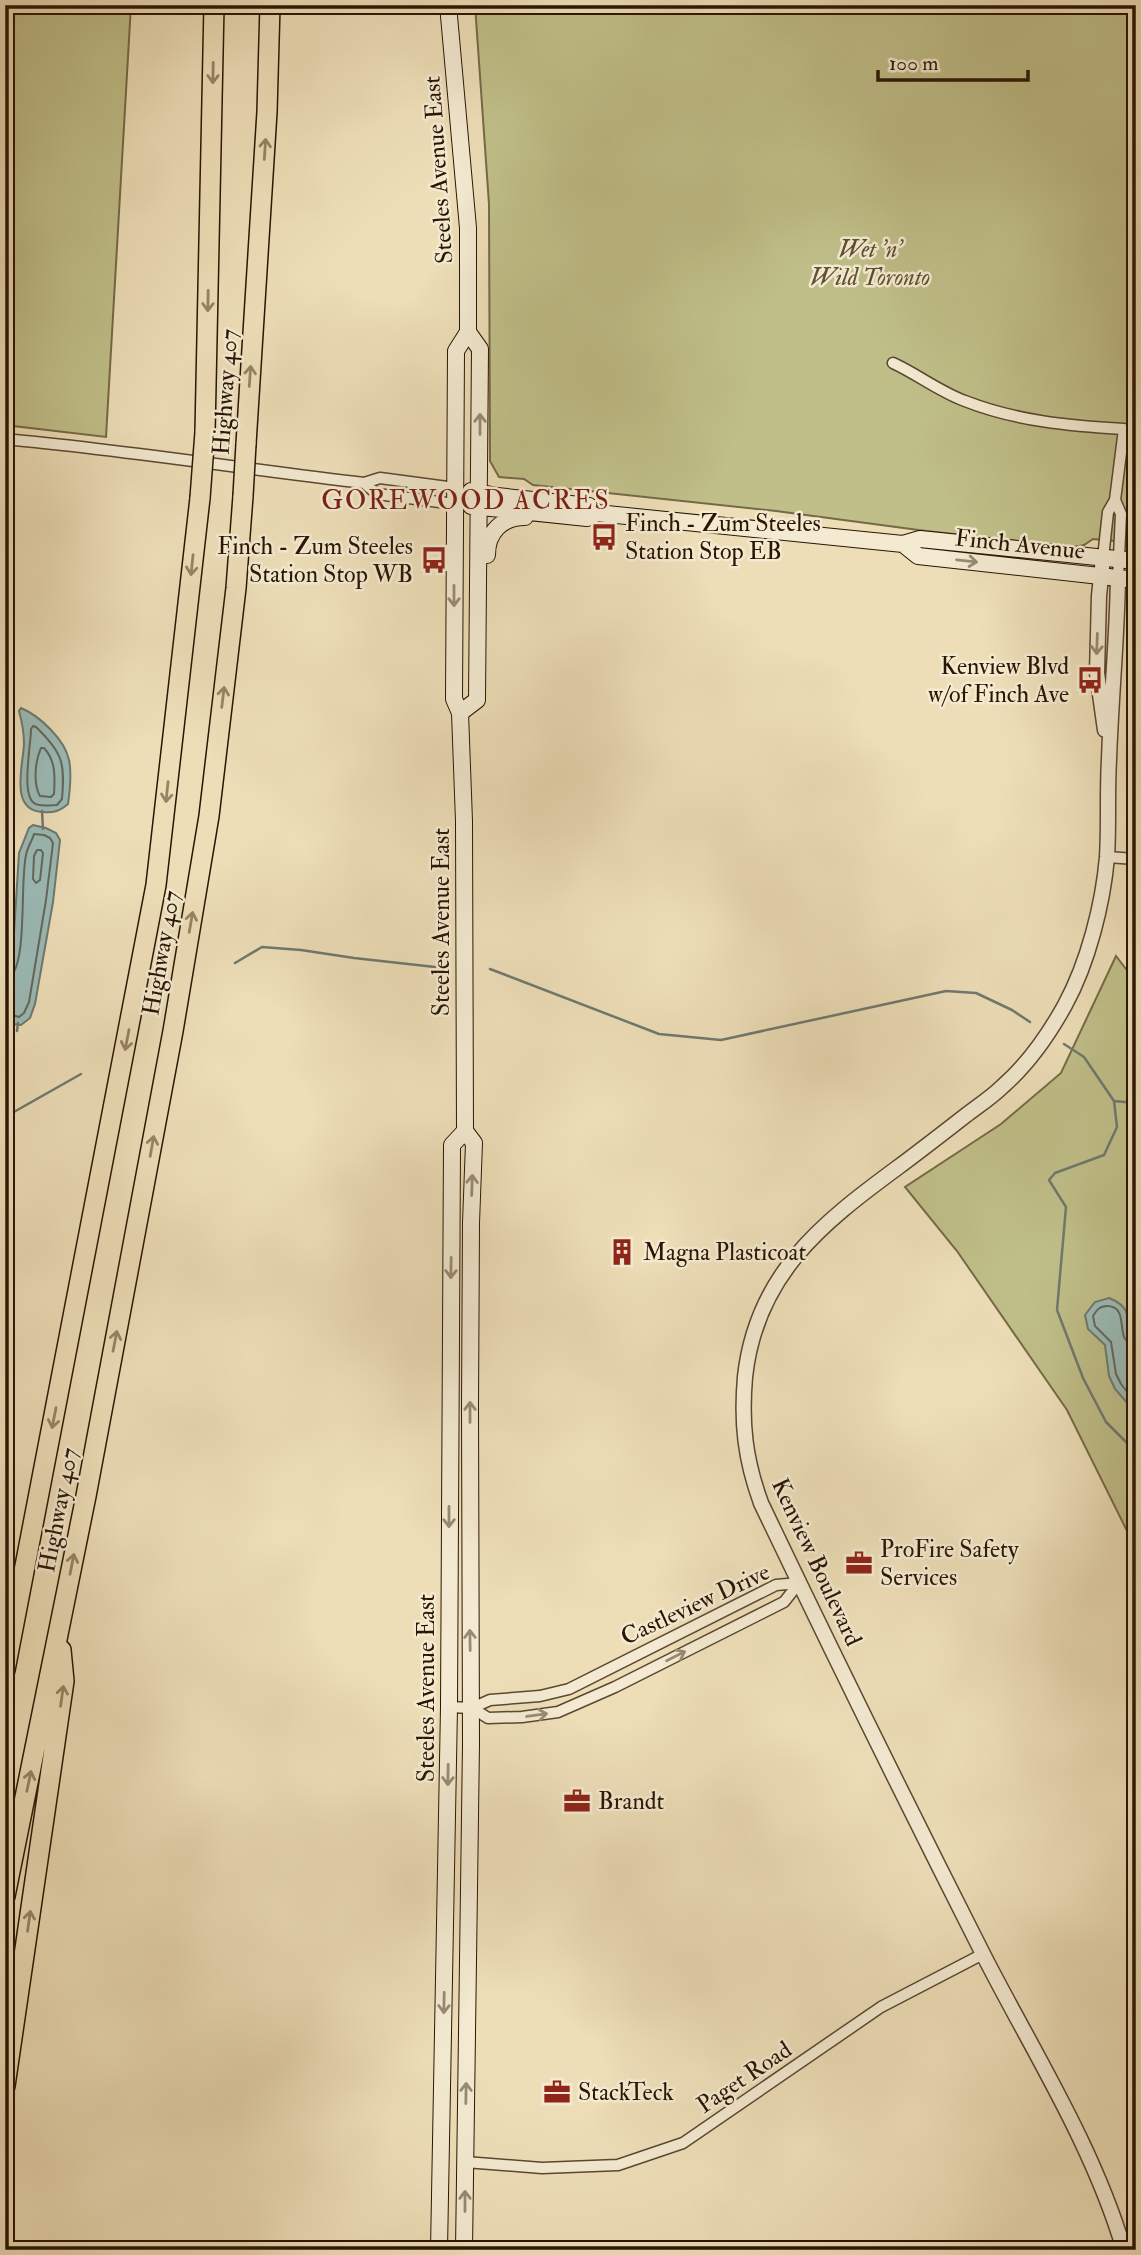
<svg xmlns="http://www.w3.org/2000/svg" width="1141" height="2255" viewBox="0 0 1141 2255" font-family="'IM FELL Double Pica',serif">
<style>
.green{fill:#c0bf89;stroke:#756a46;stroke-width:2}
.water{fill:#9bbbb7;stroke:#6e796f;stroke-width:2}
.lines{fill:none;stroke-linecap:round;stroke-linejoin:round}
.shore{stroke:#62685c;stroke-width:2}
.stream{stroke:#6e796f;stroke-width:2.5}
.minor-casing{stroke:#5b4730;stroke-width:13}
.tertiary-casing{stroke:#5b4730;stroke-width:17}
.secondary-casing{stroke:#2a1502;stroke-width:18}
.motorway-casing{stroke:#2a1502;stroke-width:22}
.minor{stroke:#f3ead1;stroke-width:10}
.tertiary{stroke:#f3ead1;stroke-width:14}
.secondary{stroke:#f3ead1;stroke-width:16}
.motorway{stroke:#eddeb8;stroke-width:19}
.motorway-bridge-casing{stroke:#2a1502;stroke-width:22;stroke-linecap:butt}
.motorway-bridge{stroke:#eddeb8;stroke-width:19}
.oneway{stroke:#958466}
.oneway2{stroke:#998a74}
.labels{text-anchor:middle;stroke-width:5;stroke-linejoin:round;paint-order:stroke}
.street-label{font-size:24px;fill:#2a1502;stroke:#f3ead1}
.park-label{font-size:24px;font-style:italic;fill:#5e5031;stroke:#f3ead1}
.poi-label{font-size:24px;fill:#2a1502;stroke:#f3ead1;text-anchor:start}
.neighbourhood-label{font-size:26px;letter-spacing:2px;fill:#7a1f14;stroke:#f3ead1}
</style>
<rect width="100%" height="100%" fill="#eddeb8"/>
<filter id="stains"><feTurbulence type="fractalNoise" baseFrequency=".00286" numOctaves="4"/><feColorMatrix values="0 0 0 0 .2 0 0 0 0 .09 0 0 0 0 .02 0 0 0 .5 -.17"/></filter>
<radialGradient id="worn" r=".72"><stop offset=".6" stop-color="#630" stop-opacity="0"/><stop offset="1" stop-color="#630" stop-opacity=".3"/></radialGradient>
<path class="green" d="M5,5H131L106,437L5,425Z
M475,5H1136V543L1093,539L1084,545L1074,547L926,531L776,511L533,485L524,479L499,477L490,461L489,204Z
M1116,956L1136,982V1549L1067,1410L957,1251L905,1187L1001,1124L1061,1073Z"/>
<path class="water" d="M21,708C40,716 65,740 69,760C72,774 70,790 68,804C60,811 54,813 43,812C9,811 23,766 24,744C24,732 22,722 19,711Z
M33,825L46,828L56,833L60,840L53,902L35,1004L30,1018L21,1025L11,1024L5,1017V991L14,933L19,853L29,828Z
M1109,1298C1139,1310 1120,1325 1136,1339V1413L1115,1389L1109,1376L1105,1345L1088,1329L1085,1315L1095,1302Z"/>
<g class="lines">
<path class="shore" d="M33,726L36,727C63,753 65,763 62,799L57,805C51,805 39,807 34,803C21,794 31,745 31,729Z
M41,748H44C56,761 55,777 54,794L51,797L40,796C33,784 35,761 41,748Z
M37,850H41L43,853L40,880L36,883L33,879L34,856Z
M5,976L12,975C27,955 20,882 26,855C27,848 32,841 34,834L44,835L50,838L53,843L46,900L29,1002L24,1013L19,1017L5,1013
M1136,1344C1131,1343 1129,1344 1125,1339C1119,1328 1126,1306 1107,1306C1099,1306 1096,1311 1093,1316L1095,1326L1111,1342L1116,1374L1121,1384L1136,1403"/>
<path class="stream" d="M42,811L43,829
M235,963L262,947L301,950L354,958L435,967
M490,969L659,1034L721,1040L946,991L976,993L1012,1010L1030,1022
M17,1031L18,1023
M1064,1044L1084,1057L1114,1101L1117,1127L1104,1155L1055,1173L1049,1180L1066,1207L1057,1310L1083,1378L1106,1422L1136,1452
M1114,1101L1136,1103
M5,1117L81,1074"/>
<defs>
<path id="minor" d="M893,363C917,374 940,392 965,401C1016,421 1070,426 1124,429L1115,500L1108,512L1103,558
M5,439C125,450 244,469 364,483L380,478L455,488
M364,483L377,494L455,504
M1115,500L1121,514L1118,578
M1107,857L1136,859
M449,1707L472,1708L490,1700L540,1696L569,1689L776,1585L799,1583
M472,1708L488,1718L522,1717L558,1712L615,1687L784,1602L799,1583
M465,2162L542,2168L618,2165L683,2143L881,2007L983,1954"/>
<path id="tertiary" d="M1103,558L1099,596L1097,673L1105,730
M1118,578C1117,639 1111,699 1109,760C1107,792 1109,825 1107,857C1103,904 1088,963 1065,1005C1049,1034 1028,1064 1003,1086C992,1097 978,1106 965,1116C943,1133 920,1151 897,1168C821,1224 756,1275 745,1377C741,1423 745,1459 761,1503C833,1654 907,1804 983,1954C1032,2050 1093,2145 1124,2250"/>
<path id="secondary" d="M448,5L468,228V332L480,349L477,700L460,713
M471,491L497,496L589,506L597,513
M471,506L587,518L597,513L903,544L920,539L1136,561
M903,544L918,556L1136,580
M487,555C487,532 502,517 525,517
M439,2250L449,1707L452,1145L465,1131
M464,2250L471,1744L470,1406L471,1223L474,1143L465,1131L464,821L460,713L454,699L456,351L468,332"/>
<path id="motorway" d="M205,432L214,5
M246,444L267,112L270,5
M5,1670L156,885L200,498
M5,1896L86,1496L173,1031L209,816L236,588L243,496
M5,2086L64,1681L61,1650"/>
</defs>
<use href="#minor" class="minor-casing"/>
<use href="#tertiary" class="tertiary-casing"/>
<use href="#secondary" class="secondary-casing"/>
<use href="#motorway" class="motorway-casing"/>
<use href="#minor" class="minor"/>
<use href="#tertiary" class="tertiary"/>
<use href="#secondary" class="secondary"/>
<use href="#motorway" class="motorway"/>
<defs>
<path id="motorway-bridge" d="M243,496L246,444
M200,498L205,432"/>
</defs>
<use href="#motorway-bridge" class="motorway-bridge-casing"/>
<use href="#motorway-bridge" class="motorway-bridge"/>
</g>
<defs><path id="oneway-shaft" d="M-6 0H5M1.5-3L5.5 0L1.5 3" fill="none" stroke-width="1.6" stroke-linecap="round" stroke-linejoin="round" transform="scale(1.75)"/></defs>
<g class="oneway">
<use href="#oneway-shaft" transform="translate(213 73) rotate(91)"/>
<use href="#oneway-shaft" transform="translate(265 149) rotate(-86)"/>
<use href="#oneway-shaft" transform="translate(208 301) rotate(91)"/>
<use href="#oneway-shaft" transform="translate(250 376) rotate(-86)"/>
<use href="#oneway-shaft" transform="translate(192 565) rotate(96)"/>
<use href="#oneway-shaft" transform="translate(223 697) rotate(-83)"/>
<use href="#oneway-shaft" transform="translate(167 792) rotate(96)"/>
<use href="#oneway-shaft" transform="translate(191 922) rotate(-80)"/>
<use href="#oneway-shaft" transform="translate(127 1040) rotate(101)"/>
<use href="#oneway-shaft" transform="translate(152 1146) rotate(-80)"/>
<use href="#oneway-shaft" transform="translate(115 1341) rotate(-79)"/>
<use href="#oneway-shaft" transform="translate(54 1418) rotate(101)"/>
<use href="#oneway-shaft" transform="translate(72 1564) rotate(-79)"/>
<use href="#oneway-shaft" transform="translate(62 1696) rotate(-82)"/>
<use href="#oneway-shaft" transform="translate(29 1781) rotate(-78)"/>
<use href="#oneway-shaft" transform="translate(29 1921) rotate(-82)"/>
</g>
<g class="oneway2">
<use href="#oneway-shaft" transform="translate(480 424) rotate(-90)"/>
<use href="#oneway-shaft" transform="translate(967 561) rotate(6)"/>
<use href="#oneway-shaft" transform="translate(454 596) rotate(90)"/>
<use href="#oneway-shaft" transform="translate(1097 644) rotate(92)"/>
<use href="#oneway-shaft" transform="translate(472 1185) rotate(-88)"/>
<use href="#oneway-shaft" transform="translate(451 1268) rotate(91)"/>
<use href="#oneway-shaft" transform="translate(470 1412) rotate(-90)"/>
<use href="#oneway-shaft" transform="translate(449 1517) rotate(90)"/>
<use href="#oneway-shaft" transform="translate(470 1640) rotate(-91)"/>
<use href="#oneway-shaft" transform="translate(676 1656) rotate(-27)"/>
<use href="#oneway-shaft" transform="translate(537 1715) rotate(-8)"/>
<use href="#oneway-shaft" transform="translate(448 1775) rotate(91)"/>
<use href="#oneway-shaft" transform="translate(444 2003) rotate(91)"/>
<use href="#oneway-shaft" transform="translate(466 2093) rotate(-89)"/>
<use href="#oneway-shaft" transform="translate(465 2201) rotate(-90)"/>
</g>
<defs>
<symbol id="bus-bare" viewBox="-9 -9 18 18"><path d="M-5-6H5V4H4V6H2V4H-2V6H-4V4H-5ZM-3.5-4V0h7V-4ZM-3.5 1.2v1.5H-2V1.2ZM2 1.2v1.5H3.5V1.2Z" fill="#8f2418" stroke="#f3ead1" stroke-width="2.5" paint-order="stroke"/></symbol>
<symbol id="building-bare" viewBox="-9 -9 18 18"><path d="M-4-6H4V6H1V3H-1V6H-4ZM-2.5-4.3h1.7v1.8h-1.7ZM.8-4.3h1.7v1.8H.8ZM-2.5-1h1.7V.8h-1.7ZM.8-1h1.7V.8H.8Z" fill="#8f2418" stroke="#f3ead1" stroke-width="2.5" paint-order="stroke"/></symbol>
<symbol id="office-bare" viewBox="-9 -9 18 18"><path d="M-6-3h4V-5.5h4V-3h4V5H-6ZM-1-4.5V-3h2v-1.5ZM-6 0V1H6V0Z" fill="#8f2418" stroke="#f3ead1" stroke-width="2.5" paint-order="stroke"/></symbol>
</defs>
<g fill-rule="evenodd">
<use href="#bus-bare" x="585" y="518" width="38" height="38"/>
<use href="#bus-bare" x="415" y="541" width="38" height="38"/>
<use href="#bus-bare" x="1071" y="661" width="38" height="38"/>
<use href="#building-bare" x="603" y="1233" width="38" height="38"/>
<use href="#office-bare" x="840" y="1544" width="38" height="38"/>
<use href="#office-bare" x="558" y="1782" width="38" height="38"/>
<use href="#office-bare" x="538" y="2073" width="38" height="38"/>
</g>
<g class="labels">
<g class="street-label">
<text transform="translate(438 170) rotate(-94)" y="8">Steeles Avenue East</text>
<text transform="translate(225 392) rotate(-86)" y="8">Highway 407</text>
<text transform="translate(1020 544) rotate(6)" y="8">Finch Avenue</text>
<text transform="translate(441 922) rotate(-90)" y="8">Steeles Avenue East</text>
<text transform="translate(161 953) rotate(-80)" y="8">Highway 407</text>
<text transform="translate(58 1510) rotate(-79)" y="8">Highway 407</text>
<text transform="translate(817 1562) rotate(65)" y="8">Kenview Boulevard</text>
<text transform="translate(695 1604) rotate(-25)" y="8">Castleview Drive</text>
<text transform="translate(426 1688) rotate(-90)" y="8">Steeles Avenue East</text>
<text transform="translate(744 2077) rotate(-34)" y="8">Paget Road</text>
</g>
<g class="park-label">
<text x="870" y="257">Wet 'n'<tspan x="870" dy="28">Wild Toronto</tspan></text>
</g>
<g class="poi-label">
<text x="625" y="531">Finch - Zum Steeles<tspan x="625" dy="28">Station Stop EB</tspan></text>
<text x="413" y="554" text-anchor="end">Finch - Zum Steeles<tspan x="413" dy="28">Station Stop WB</tspan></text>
<text x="1069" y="674" text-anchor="end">Kenview Blvd<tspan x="1069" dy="28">w/of Finch Ave</tspan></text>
<text x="643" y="1260">Magna Plasticoat</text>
<text x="880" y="1557">ProFire Safety<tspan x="880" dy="28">Services</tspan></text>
<text x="598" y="1809">Brandt</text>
<text x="578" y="2100">StackTeck</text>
</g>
<g class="neighbourhood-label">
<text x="466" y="509">GOREWOOD ACRES</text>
</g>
</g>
<rect width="1141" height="2255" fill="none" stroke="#eddeb8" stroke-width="28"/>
<rect x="7" y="7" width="1127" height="2241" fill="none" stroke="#2a1502" stroke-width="3.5"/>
<rect x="14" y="14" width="1113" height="2227" fill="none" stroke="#2a1502" stroke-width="2"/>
<path d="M878 70v10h150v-10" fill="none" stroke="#2a1502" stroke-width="3.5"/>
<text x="889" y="70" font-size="21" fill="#2a1502" stroke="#f3ead1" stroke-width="5" paint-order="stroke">100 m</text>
<rect width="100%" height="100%" filter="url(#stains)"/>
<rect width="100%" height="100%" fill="url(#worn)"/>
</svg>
